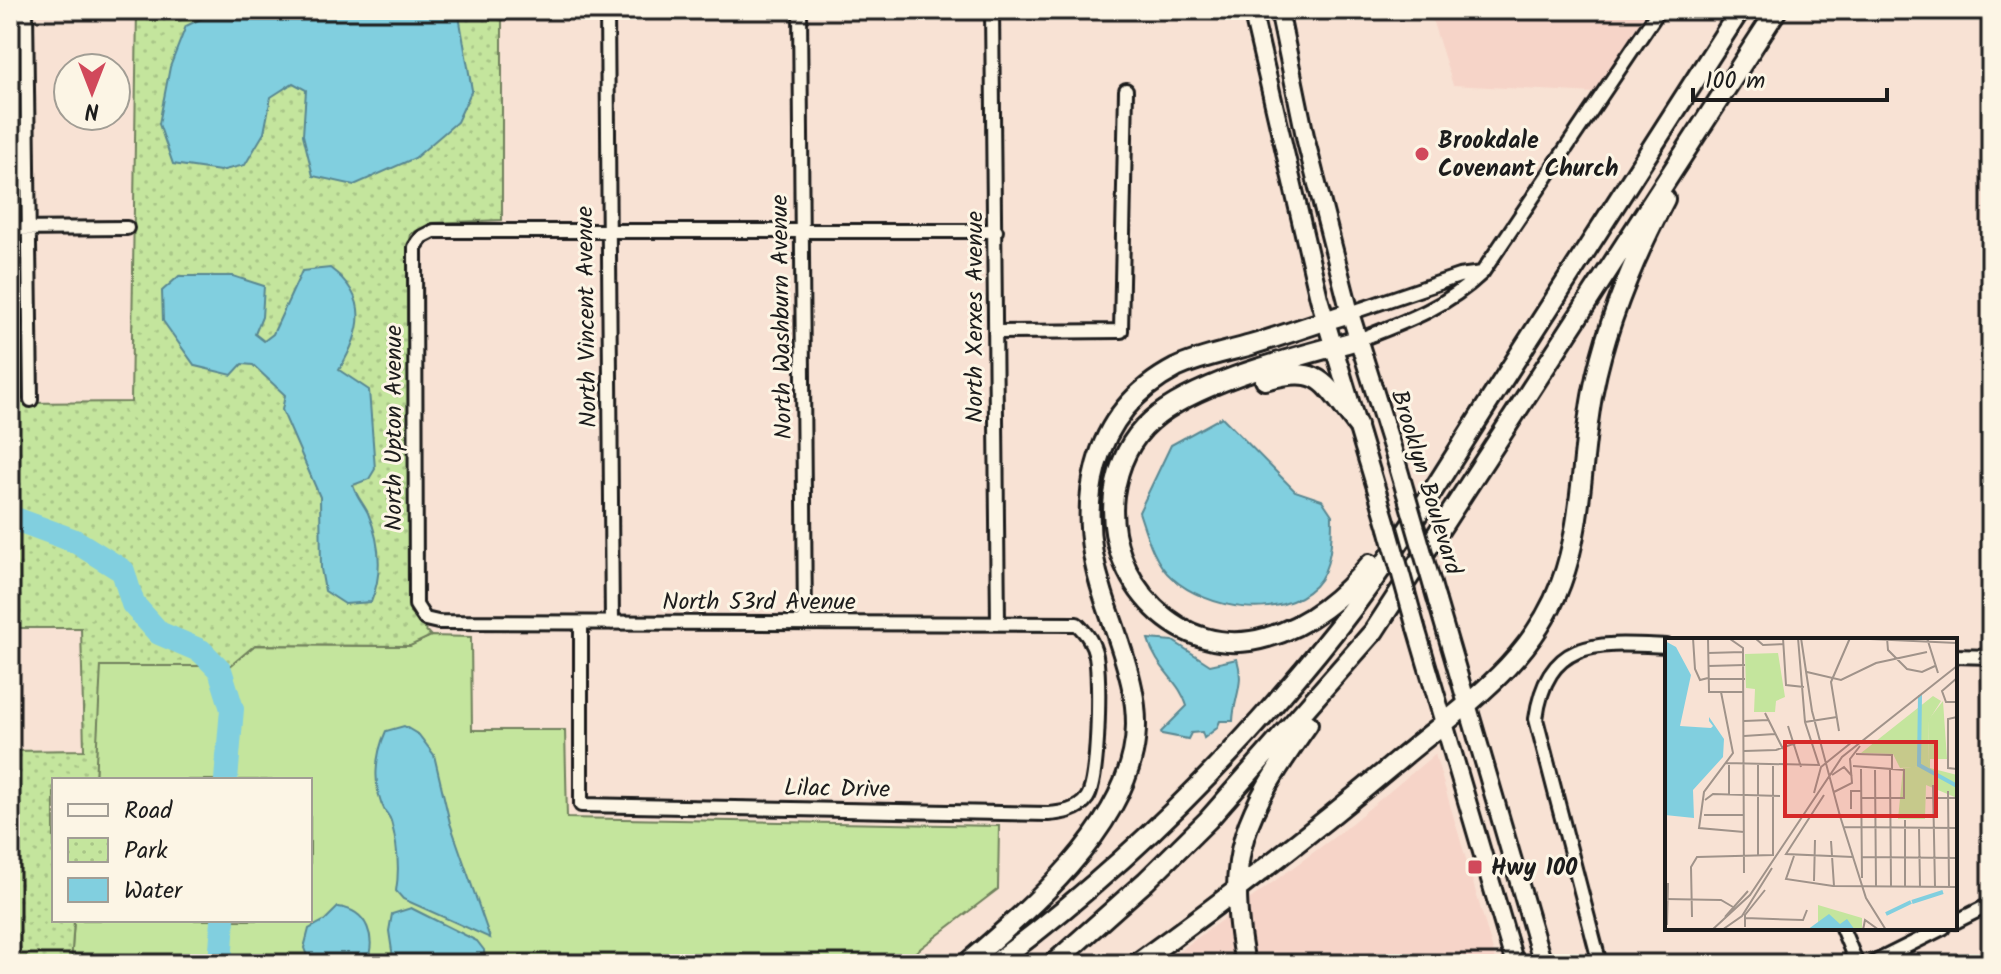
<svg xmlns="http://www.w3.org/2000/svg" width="2001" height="974" viewBox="0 0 2001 974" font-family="Kalam,sans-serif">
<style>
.built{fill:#f6d4c8}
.green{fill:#c4e59d;stroke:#70805c;stroke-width:2}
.park{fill:url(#park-dots);stroke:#70805c;stroke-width:2}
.water{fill:#81cfdf;stroke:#598791;stroke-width:2}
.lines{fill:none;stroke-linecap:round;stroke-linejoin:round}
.river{stroke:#81cfdf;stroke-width:24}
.minor-casing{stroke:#1c1c1c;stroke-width:18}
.major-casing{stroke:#1c1c1c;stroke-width:22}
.highway-casing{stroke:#1c1c1c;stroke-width:24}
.minor{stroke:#fcf5e5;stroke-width:12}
.major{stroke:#fcf5e5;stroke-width:16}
.highway{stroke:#fcf5e5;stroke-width:18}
.major-bridge-casing{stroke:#1c1c1c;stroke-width:22;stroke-linecap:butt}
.major-bridge{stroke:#fcf5e5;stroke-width:16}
.poi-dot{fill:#d1495b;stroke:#fcf5e5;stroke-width:3}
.labels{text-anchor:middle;stroke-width:6;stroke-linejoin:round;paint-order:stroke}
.poi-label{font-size:24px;font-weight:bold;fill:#1c1c1c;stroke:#fcf5e5;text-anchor:start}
.street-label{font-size:24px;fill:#1c1c1c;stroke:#fcf5e5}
.inset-river{fill:none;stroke:#81cfdf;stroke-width:4}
.inset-road{fill:none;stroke:#a0938a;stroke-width:2}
.view{fill:#d62828;fill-opacity:0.15;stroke:#d62828;stroke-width:4}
.inset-edge{fill:none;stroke:#1c1c1c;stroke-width:4}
</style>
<defs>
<pattern id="park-dots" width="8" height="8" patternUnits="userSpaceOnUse" patternTransform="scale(2)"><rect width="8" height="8" fill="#c4e59d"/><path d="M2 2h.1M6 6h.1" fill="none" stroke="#a8c487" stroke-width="1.8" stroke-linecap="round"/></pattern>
</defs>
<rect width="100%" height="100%" fill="#f8e2d4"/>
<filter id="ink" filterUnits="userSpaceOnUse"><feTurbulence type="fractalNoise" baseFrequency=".0125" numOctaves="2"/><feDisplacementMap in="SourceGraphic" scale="16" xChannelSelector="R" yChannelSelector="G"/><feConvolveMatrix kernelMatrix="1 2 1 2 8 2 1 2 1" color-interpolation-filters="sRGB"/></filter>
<g filter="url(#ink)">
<path class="built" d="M1429,10H1650L1595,93L1453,85Z
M1435,754L1497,964H1162L1337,835Z"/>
<path class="green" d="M431,636L471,637L472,730H565L567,818L999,826L998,889L900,964H71L74,920H310V780H95L100,665L230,666L255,645L409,646Z"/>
<path class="park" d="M137,10H502V220L431,223L411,234L407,260L410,613L431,636L410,646L255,645L230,666H101L95,780H54V920H74L71,964H10V751L84,750L81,628H10V344H21V403L131,402Z"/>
<path class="water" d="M458,10L472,90L457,122L415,158L354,185L313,176L303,135L306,90L293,83L271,97L264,133L245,165L220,171L173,164L159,124L170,67L186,26L219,10Z
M330,268C371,298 362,332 339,370L369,390L375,469L369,479L353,485C356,496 363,503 368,513C380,542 383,573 371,602L345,604L325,591L321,569L320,497L282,410L285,395L253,365L242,364L232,375L195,366L163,321L162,291L179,276H233L264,286L262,317L255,334L264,341L273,334L302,271Z
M1222,417L1295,491L1322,500L1332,515C1332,537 1332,569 1315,586C1279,622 1207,609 1172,578C1154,563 1146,533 1139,512L1171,445Z
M1148,639L1173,641L1210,665L1237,659C1245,685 1234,696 1233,721H1220L1217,728L1204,738L1202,732L1191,733L1188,739L1162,734L1161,732L1187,706C1180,681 1156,669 1148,639Z
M404,726L419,735L434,755L450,823L490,938L403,899L396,891C400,868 397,843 391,821C390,817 387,814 385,811C372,787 375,755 386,731Z
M338,907C368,910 377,939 366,964H310L304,948L309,929L325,920Z
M411,908L477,941L484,950L485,964H394L389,931L392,914Z"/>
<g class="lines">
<path class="river" d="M10,517L75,541L123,571L133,604L159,633L201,651L220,670L232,709L226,780
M220,964L223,920"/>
<defs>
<path id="minor" d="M26,10L31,400
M607,10L612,623
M800,10L805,623
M992,10L998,623
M10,229L127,228
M1482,273L1659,10
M1350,313L1459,276L1482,273C1445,308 1405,322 1358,340
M997,332L1121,331L1126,90
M581,623V805L1048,814C1061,813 1078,811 1087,798C1099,781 1100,679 1096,656C1093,642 1087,634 1077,624L438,622L425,619L416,605L415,247L422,237L434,231H996
M1955,656L1991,657
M1955,922L1991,904
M1842,928L1857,964
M1600,964L1536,719C1547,636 1600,643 1667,646
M1871,964L1943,928"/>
<path id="major" d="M1252,10L1319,298L1388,528
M1279,10L1306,141L1350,313L1396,460
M1437,601L1543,964
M1416,628L1515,964"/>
<path id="highway" d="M1358,340C1300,356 1196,381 1151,421C1128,441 1118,466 1114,495C1104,579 1179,664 1268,637C1308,626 1344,596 1370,564
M1265,380C1322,364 1324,383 1357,425
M966,964C1028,910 1115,837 1133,753C1145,699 1119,645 1103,594C1075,507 1088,414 1176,368C1199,357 1227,352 1251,345C1284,335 1316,323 1350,313
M994,964C1124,868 1239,753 1339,626C1395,555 1443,474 1492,397C1575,268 1657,139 1740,10
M1053,964L1146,881L1208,820L1374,631L1777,10
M1136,964C1227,899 1314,831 1400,759C1463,706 1531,664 1561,583C1583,526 1581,452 1593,391C1606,324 1633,260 1665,199
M1245,964C1224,852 1244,815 1308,724"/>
</defs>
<use href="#minor" class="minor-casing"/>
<use href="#major" class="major-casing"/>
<use href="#highway" class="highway-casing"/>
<use href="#minor" class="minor"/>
<use href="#major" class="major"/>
<use href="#highway" class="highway"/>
<defs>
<path id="major-bridge" d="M1396,460L1437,601
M1388,528L1416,628"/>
</defs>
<use href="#major-bridge" class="major-bridge-casing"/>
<use href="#major-bridge" class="major-bridge"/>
</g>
</g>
<g class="poi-dot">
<circle cx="1422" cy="154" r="8"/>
<rect x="1467" y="859" width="16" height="16" rx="4"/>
</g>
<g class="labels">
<g class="poi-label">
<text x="1438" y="148">Brookdale<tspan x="1438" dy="28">Covenant Church</tspan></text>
<text x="1491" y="875">Hwy 100</text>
</g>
<g class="street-label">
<text transform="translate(586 317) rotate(-91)" y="8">North Vincent Avenue</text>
<text transform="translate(781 317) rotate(-91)" y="8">North Washburn Avenue</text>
<text transform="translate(974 317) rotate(-90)" y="8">North Xerxes Avenue</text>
<text transform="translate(393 428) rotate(-90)" y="8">North Upton Avenue</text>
<text transform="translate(1427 482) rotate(73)" y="8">Brooklyn Boulevard</text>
<text x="759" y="609">North 53rd Avenue</text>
<text transform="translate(837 788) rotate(1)" y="8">Lilac Drive</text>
</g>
</g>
<g transform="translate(1665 638)">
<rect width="292" height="292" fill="#f8e2d4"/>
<path d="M268,58L276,63L264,82L263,128L235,130L228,116L196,115Z" fill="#c4e59d"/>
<path d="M113,15L120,59L111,63L110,74H89L90,51L81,50L80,16ZM278,63L282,121H265V130L292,137V160L261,147L260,181H233L238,130L263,127L264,81ZM153,267L197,280V292H153Z" fill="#c4e59d"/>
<path d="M0,3L11,9L26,37L15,88L46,90L48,88L44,83V79L59,101L58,119L28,152L29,180L0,177ZM164,276L175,286L182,281L190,292H142Z" fill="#81cfdf"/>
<path class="inset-river" d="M255,57L254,127L292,148M247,264L278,254M221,276L246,264"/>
<path class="inset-road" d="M28,0L30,31L35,42L43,40M43,0L65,1L78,10L79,235M43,0L44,54H79M90,0L98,7L118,6M118,0L121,47L139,49M136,0L147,73L175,178L201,260L221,292M183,0L292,5M222,0L223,12L242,31L257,34L270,28M262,0L273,35M43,15L78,14M43,28L80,27M142,34L176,42L211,25L262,14M292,40L277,53L281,64H292M43,41H80M56,54L68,115L39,154L34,190L79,194M100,75L118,111M292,79L283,81V130L292,131M79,83L104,82M140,84L172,79M123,88L136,129M174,93L166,44L185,0M79,98L110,96M79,113L111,112L131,105M191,116L227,117V131M61,125L154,127L140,84L133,0M64,127V157M93,127V217M188,128L239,132V160H196M196,131L197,240M210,132L211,249M225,132L226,249M167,137L179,129L187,138M268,147L270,249M283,153L284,249M169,154L187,145L185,121L195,108M149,155L156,129L187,104M159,157L121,216L188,219M261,160H292M40,162L48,156L115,158M186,171V153H196M39,177H78M240,182V249M179,189L292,190M254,190L255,249M166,203L169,248M129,218L121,241L168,248L292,249M197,219L292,220M149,243L150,202M0,261L56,262L68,269M27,279L26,229L32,219L108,217V128M60,279L83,253M80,280L138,282L142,272M2,287L3,245M80,289V277L100,252M47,292L85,257L177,119L292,28M57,292L77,278L107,230M198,292L200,282L214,292"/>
<path class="view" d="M120,104H271V178H120Z"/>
<rect width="292" height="292" class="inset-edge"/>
</g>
<rect width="2001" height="974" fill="none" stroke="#fcf5e5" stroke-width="40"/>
<rect x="20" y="20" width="1961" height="934" fill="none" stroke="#1c1c1c" stroke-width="3" filter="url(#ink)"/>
<rect x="52" y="778" width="260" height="144" fill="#fcf5e5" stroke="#a29e95" stroke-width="2"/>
<rect x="68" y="804" width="40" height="12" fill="#fcf5e5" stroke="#a29e95" stroke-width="2"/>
<text x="124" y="818" font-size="24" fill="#1c1c1c">Road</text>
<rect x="68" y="838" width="40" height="24" fill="url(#park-dots)" stroke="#a29e95" stroke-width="2"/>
<text x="124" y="858" font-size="24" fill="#1c1c1c">Park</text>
<rect x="68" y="878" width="40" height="24" fill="#81cfdf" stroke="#a29e95" stroke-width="2"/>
<text x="124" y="898" font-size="24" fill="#1c1c1c">Water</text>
<g transform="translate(92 92) rotate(180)"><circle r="38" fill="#fcf5e5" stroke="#a29e95" stroke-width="2"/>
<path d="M0-6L14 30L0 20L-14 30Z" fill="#d1495b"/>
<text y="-12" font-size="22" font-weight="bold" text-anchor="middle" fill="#1c1c1c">N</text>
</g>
<path d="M1693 88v12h194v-12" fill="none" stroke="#1c1c1c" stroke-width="4"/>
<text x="1705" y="88" font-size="24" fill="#1c1c1c" stroke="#fcf5e5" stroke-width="6" paint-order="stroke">100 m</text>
</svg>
